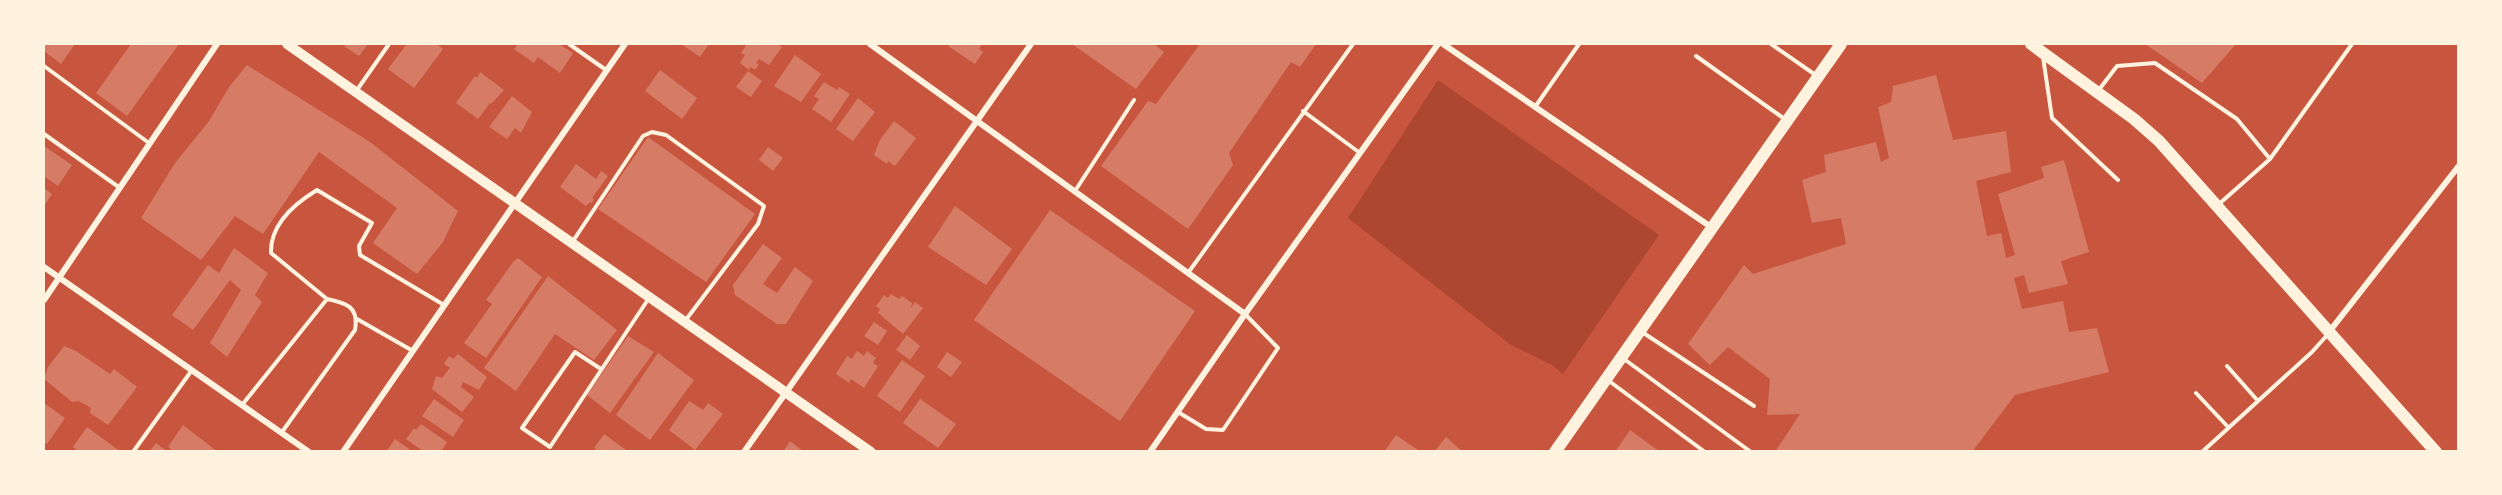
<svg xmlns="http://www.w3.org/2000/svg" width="2502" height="495" viewBox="0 0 2502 495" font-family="Arial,sans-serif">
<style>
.green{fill:#ae4732}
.building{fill:#d67c66}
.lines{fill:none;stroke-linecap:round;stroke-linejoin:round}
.service{stroke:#fff3e0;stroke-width:4}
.minor{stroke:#fff3e0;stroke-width:6}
.secondary{stroke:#fff3e0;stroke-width:10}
.primary{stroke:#fff3e0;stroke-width:12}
</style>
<rect width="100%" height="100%" fill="#c8553d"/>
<path class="green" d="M1438,80L1659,235L1563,374L1552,365L1511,345L1348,218Z"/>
<path class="building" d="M45,44H75L61,64L44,51Z
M131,44H179L127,116L96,93Z
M346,44H368L359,56L344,46Z
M407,44H437L443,49L414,88L388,69Z
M518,44H559L573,53L560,73L538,57L534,63L514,49Z
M681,44H709L700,57Z
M747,44H777L782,47L769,65L759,59L756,63L759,64L755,70L751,67L749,70L740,63L745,55L741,53Z
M950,44H982L979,49L983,52L975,64L948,46Z
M1072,44H1154L1164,52L1136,89Z
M1200,44H1316L1300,67L1291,62L1229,153L1233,165L1188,229L1101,166L1148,101L1156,104Z
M2145,44H2236L2202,83Z
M795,55L821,74L801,102L774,86Z
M247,65L370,142L458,211L443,242L417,274L373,243L397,208L319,152L263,234L235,216L201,260L141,218L175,163L209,121L229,87Z
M660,70L697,98L682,119L645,91Z
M748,71L762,81L751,97L736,87Z
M480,72L504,90L491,104L490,103L478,119L456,103L475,76L477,78Z
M1936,75L1953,140L2006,131L2011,172L1976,181L1987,236L2001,233L2006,258L2015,255L1998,194L2044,178L2041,167L2064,160L2089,252L2061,261L2068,284L2029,293L2024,275L2014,278L2022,309L2063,301L2069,332L2097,328L2109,372L2015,395L1972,452H1775L1800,414L1767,415L1770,379L1728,347L1710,365L1688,344L1744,265L1753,274L1846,244L1841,218L1812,223L1802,180L1826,172L1824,155L1876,142L1881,162L1889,158L1878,107L1891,102L1893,86Z
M824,82L837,90L839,87L850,94L831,122L812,109L819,99L814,96Z
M512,96L532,112L521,133L515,128L507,139L489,127Z
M858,98L875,112L853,141L836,129Z
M894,121L916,138L895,166L888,161L887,164L874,155L880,140Z
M648,137L755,214L706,282L598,209Z
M44,146L72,165L58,186L44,176Z
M768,147L783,158L773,171L759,160Z
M576,164L596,179L601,171L608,176L592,198L594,199L592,203L590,202L586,206L560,187Z
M44,188L52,194L44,206Z
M955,206L1012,249L986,285L928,247Z
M1050,210L1195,311L1120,421L974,320Z
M763,244L782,258L763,284L777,293L795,267L813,281L786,324H777L735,295L733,285Z
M234,248L268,273L255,295L262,302L227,357L210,343L241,290L230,280L193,330L172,315L208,265L219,273Z
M518,258L542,277L486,358L464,343L492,304L486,300L513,262Z
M548,276L617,330L594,360L555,334L516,391L484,368Z
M891,294L899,299L902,296L912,303L911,308L915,302L923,308L903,334L878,313L880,309L876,306L884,295L888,298Z
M874,322L887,331L878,345L864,336Z
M907,335L920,346L910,360L896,350Z
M628,336L654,352L610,413L587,395Z
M64,346L76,351L110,374L114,369L137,387L108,425L90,413L91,408L79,401L72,402L44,379L48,367Z
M857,351L864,356L867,351L876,358L873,363L878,366L864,388L851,379L849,383L836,374L847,356L852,359Z
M947,352L962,362L951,377L937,367Z
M658,353L694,380L650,440L616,415Z
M458,354L487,377L479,390L463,382L461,387L474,397L462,412L432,389L436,376L442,378L450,368L444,364L449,356L453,359Z
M902,360L925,376L900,412L877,396Z
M434,399L464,420L453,437L422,416Z
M920,399L956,424L938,448L903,423Z
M689,401L703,410L708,403L723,414L695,450L669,430Z
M44,403L65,418L47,444L44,442Z
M421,424L447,442L441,452H424L406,439L414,428L416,430Z
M183,425L218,452H174L168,447Z
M87,427L121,452H79L73,447Z
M1630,430L1660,452H1615Z
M604,434L629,452H600L594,448Z
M1396,435L1421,452H1384Z
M1446,437L1463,452H1434Z
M395,439L413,452H386Z
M790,441L804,452H783Z
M156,443L168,452H149Z"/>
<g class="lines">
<path class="service" d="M569,44L606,70
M1771,44L1817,76
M1696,56L1786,120
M2043,57L2052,118L2118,180
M44,66L149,143
M357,90L389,44
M2098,91L2117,66L2155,63L2237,119L2270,159
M1535,107L1579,44
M1303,111L1360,153
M44,134L120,188
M1075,191L1134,100
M2219,204L2270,159L2352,44
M573,241L643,136L652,132L666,135L764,206L758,224L685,321
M1188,273L1353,44
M327,299L271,253C270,225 294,204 317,190L372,223L359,246L360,255L444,305
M357,319L413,351
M1642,332L1754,406
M1624,359L1751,452
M2227,366L2258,401
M601,369L575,352L522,428L550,447L649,298
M1609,381L1705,452
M2196,393L2228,427
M242,405L327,299C347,303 359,307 355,330L282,432
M1178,412L1206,429L1223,430L1278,348L1245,314
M133,452L192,370
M2202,452L2312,352L2329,333"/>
<path class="minor" d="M870,44L1245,314
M1443,44L1711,227
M44,267L309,452
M44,300L217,44
M2329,332L2458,167
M343,452L625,44
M744,452L1031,44
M1150,452L1245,314L1438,44"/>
<path class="secondary" d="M287,44L871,452"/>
<path class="primary" d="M2031,44L2134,119L2159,141L2436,452
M1555,452L1841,44"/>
</g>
<rect width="2502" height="495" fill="none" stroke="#fff3e0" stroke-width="90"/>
</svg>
